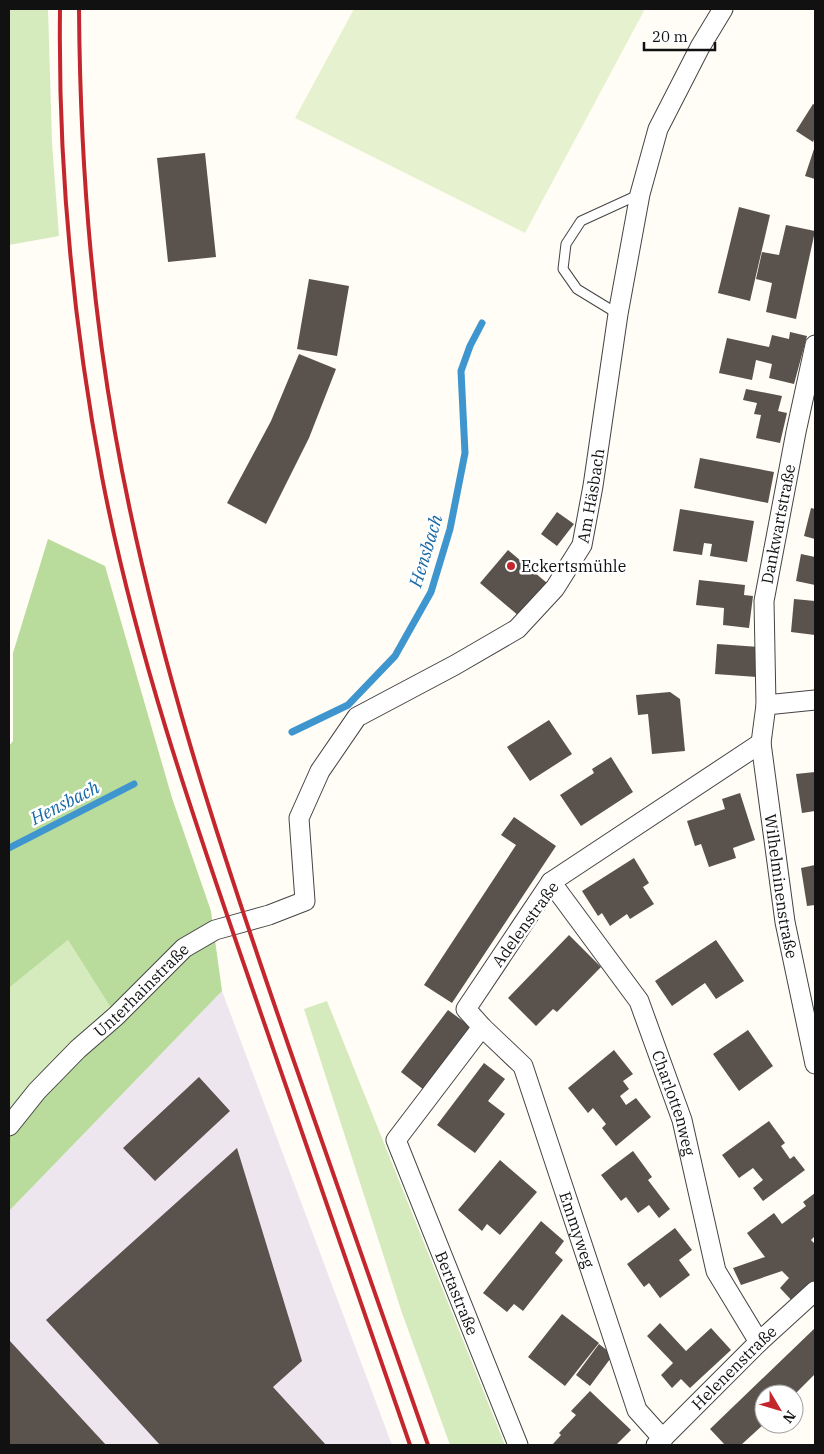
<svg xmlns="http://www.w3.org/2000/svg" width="824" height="1454" viewBox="0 0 824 1454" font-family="'IBM Plex Serif',serif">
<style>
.industrial{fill:#eee6ef}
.green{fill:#d5ebbd}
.forest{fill:#b9dc9c}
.pitch{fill:#e6f2cf}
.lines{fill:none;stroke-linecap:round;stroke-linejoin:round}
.stream{stroke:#3f96cf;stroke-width:7}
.building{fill:#5a524d}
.service-casing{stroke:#444;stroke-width:11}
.minor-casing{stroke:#444;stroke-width:21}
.service{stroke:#fff;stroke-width:9}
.minor{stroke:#fff;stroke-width:19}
.rail{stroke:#c4262e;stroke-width:4}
.poi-dot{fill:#c4262e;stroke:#fff;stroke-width:2}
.labels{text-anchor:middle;stroke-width:5;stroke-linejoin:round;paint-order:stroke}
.street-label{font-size:16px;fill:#111;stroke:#fff}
.poi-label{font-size:16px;fill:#111;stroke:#fff;text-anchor:start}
.water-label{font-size:18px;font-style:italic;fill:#1768a6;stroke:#fff}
</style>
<rect width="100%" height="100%" fill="#fffdf5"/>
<path class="industrial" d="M222,991L392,1445H9V1211Z"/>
<path class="green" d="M9,9H48L52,143L59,236L9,245Z
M68,940L116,1016L9,1126V988Z
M327,1001L505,1445H450L402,1313L304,1009Z"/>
<path class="forest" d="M48,539L105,566L172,798L211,911L222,991L9,1211V1126L116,1016L68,940L9,988V746L13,741V653Z"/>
<path class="pitch" d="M354,9H645L525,233L295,118Z"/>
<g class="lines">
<path class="stream" d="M292,732L348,705L395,656L431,592L450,529L465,453L461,371L470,346L482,323
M9,848L134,784"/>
</g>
<path class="building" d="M813,104L815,105V137L813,142L796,131Z
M815,146V179L805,176Z
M205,153L216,257L168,262L157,158Z
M739,207L770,215L750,301L718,293Z
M786,225L815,231L796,319L766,312L772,283L756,279L762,252L779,255Z
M309,279L349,286L337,356L297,349Z
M790,332L807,336L794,384L769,378L772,364L756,360L752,380L719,373L727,338L769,347L772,335L789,339Z
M299,354L336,369L309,438L266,524L227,503L271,421Z
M746,389L782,396L778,411L787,413L780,443L756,438L761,415L754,414L757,403L743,400Z
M700,458L774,472L768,503L694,488Z
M811,508L815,509V539L804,536Z
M680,509L754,521L747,562L710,556L712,544L704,543L702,555L673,551Z
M557,512L574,524L557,546L541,534Z
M508,550L547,583L519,616L480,583Z
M801,554L815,557V585L796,581Z
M699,580L745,585L744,595L753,596L749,628L723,625L724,608L696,605Z
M794,599L815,601V635L791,632Z
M717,644L759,647L757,677L715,674Z
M670,692L680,699L685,751L652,754L648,714L638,715L636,695Z
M549,720L572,754L530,781L507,747Z
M611,757L633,792L581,826L560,795L594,773L592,769Z
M815,772V811L802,813L796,774Z
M740,793L755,840L733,848L736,858L709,867L701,844L695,846L687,821L725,809L722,799Z
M514,817L556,846L452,1003L424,985L516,845L501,835Z
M634,858L649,883L643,887L654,904L630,919L627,914L610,926L602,913L598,916L582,891Z
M815,865V905L807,906L801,868Z
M569,935L601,967L557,1012L553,1009L536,1026L508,998Z
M716,940L744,981L716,999L705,983L672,1006L655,981Z
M448,1010L471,1027L424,1090L401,1072Z
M748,1030L773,1066L739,1091L713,1054Z
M614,1050L633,1074L623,1081L629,1089L620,1096L626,1105L636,1098L651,1117L616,1146L602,1128L606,1124L593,1108L588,1113L568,1088Z
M484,1063L505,1079L488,1101L505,1114L475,1153L437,1125Z
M199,1077L230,1111L155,1181L123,1148Z
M769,1121L785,1143L781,1146L790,1159L794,1156L805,1170L763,1201L753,1188L763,1180L753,1168L739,1178L722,1155Z
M237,1148L302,1361L273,1387L326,1445H160L46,1320Z
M633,1151L652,1177L648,1180L670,1209L659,1218L649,1205L638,1213L626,1197L621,1201L601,1175Z
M500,1160L537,1192L500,1235L487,1224L482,1231L458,1210Z
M815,1193V1236L811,1240L815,1244V1287L796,1305L780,1288L789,1278L782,1271L741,1285L733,1268L765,1257L747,1233L774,1213L782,1224L806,1206L803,1202Z
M541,1221L564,1241L555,1253L563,1260L523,1311L514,1304L507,1312L483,1293Z
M675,1228L692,1250L679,1260L690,1275L660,1298L649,1283L644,1287L627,1264Z
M562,1314L599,1343L565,1386L528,1357Z
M660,1323L686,1351L711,1328L731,1350L690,1388L681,1379L672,1388L661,1375L673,1363L647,1336Z
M815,1328V1374L795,1394H764V1424L741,1445H725L710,1429Z
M9,1340L106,1445H9Z
M599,1344L613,1355L590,1386L576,1375Z
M590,1391L631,1430L616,1445H552L561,1435L559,1433L576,1415L571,1411Z"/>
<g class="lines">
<defs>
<path id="service" d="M618,314L577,289L563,269L566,244L581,221L640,194"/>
<g id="minor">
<path id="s1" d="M815,345L796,432L764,601L766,705L761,743L785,922L815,1064"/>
<path d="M766,705L815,700"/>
<path id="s2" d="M551,882L639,1001L682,1120L716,1271L759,1342"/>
<path id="s3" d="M482,1027L523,1066L637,1410L663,1439"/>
<path id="s4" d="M9,1126L37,1091L78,1049L116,1016L184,948L215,930L269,915L305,901L299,818L320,771L357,717L455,665L517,629L555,588L582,545L593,486L618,314L640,194L658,129L700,47L723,9"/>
<path d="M518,1445L396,1140L482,1027L466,1009L551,882L761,743"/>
<path id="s5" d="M656,1445L759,1342L815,1291"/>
</g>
</defs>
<use href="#service" class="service-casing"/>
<use href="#minor" class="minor-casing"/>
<use href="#service" class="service"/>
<use href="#minor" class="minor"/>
<path class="rail" d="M60,9C58,165 73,323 102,477C135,649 192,814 249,979C302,1134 357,1290 410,1445
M79,9C80,151 90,293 115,433C152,644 220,848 290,1050C336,1182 382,1314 428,1445"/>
</g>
<circle class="poi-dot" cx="511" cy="566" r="5"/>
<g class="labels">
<g class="street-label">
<text dy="6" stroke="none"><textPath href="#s4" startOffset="920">Am Häsbach</textPath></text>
<text transform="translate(778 524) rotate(-79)" y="6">Dankwartstraße</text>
<text dy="6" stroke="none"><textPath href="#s1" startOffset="548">Wilhelminenstraße</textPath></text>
<text transform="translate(525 924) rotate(-54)" y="6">Adelenstraße</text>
<text dy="6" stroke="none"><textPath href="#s4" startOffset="190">Unterhainstraße</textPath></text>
<text dy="6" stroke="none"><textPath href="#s2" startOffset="256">Charlottenweg</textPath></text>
<text dy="6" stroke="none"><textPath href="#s3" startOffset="229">Emmyweg</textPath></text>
<text transform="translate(457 1293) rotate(68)" y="6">Bertastraße</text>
<text dy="6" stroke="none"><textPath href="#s5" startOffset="110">Helenenstraße</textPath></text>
</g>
<g class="poi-label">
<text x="521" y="572">Eckertsmühle</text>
</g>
<g class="water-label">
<text transform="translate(426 551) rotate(-73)" y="6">Hensbach</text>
<text transform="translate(65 803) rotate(-27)" y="6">Hensbach</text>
</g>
</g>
<rect width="824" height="1454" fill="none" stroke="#111111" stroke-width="20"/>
<g transform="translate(779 1409) rotate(128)"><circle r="24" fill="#ffffff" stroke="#a0a0a0"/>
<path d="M0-4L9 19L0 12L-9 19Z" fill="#c4262e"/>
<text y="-8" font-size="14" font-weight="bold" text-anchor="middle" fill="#111111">N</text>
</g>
<path d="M644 42v8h71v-8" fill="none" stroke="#111111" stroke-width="2.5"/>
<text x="652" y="42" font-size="15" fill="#111111" stroke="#ffffff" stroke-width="4" paint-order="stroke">20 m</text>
</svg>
